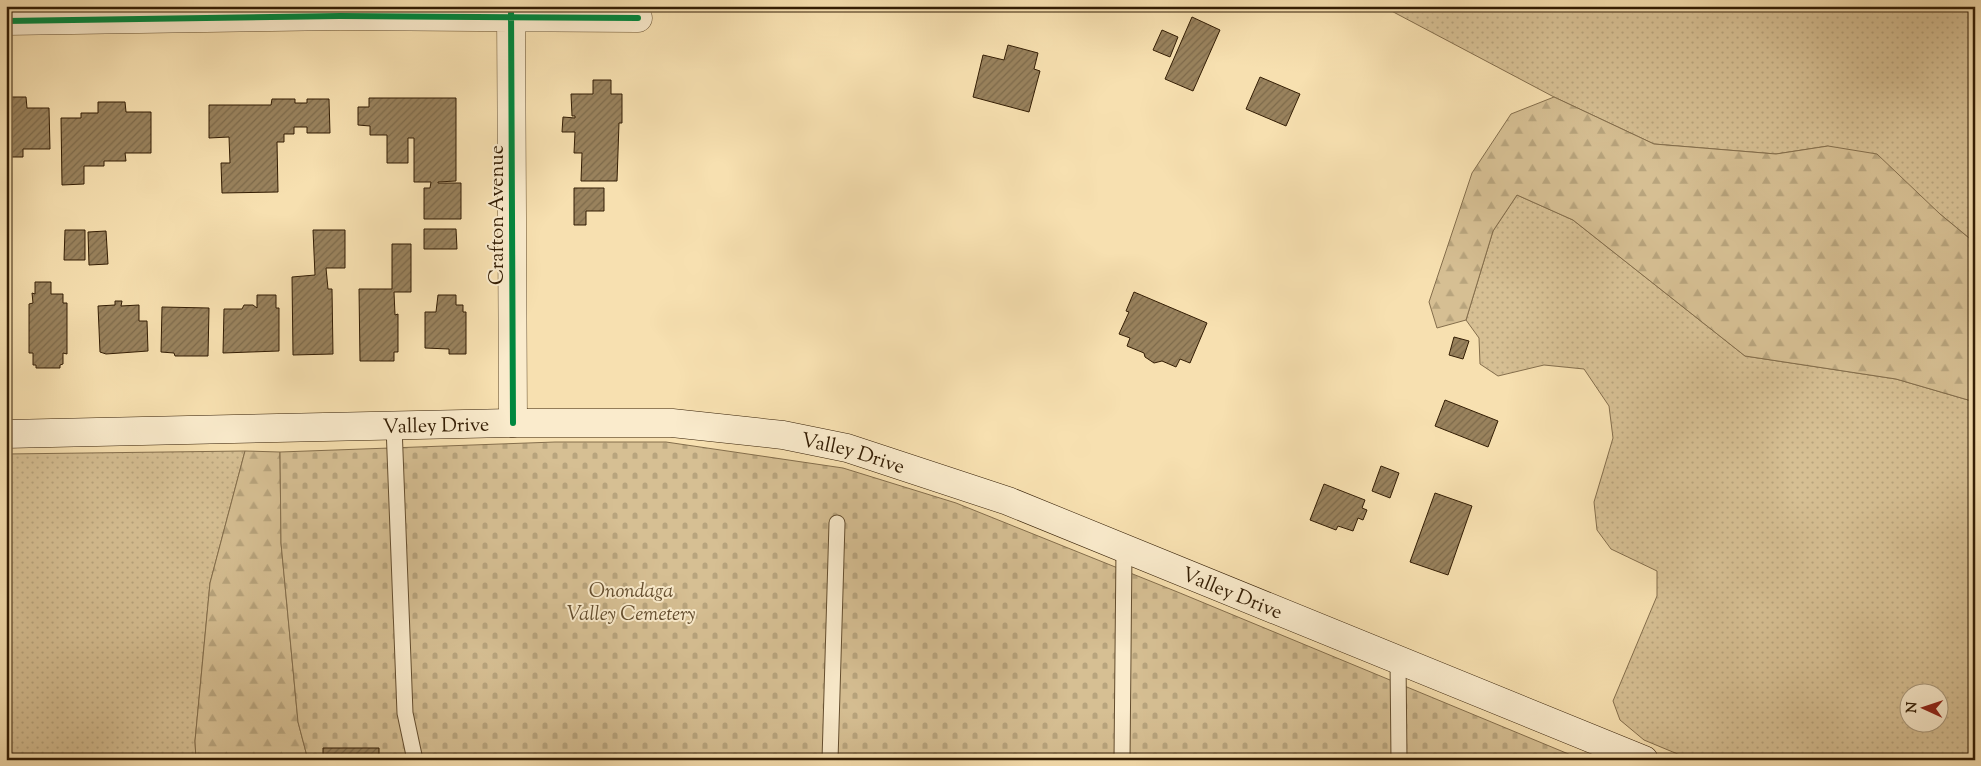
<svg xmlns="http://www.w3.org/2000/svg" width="1981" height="766" viewBox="0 0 1981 766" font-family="'Sorts Mill Goudy',serif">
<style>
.grass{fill:url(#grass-dots);stroke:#846e4c;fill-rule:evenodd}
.forest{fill:url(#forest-firs);stroke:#846e4c}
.cemetery{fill:url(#cemetery-stones);stroke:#846e4c}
.building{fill:url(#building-hatch);stroke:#331d04}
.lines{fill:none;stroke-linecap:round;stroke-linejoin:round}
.service-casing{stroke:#644e2f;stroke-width:17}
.minor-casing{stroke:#644e2f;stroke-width:29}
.secondary-casing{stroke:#331d04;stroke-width:29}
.service{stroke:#faebcc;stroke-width:15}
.minor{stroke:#faebcc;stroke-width:28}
.secondary{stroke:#faebcc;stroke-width:28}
.cycleway-casing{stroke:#faebcc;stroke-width:9}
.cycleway{stroke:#00873e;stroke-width:6}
.labels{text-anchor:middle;stroke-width:4;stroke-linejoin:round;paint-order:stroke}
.street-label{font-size:20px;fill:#331d04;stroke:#faebcc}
.park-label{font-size:20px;font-style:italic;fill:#644e2f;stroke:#faebcc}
</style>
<defs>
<pattern id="grass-dots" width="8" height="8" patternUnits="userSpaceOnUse" patternTransform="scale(1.25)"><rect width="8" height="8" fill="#d6bf93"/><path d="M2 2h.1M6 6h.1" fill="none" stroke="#b8a47d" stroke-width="1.8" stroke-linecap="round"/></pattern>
<pattern id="forest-firs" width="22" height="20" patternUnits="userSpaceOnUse" patternTransform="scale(1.25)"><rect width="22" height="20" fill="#d6bf93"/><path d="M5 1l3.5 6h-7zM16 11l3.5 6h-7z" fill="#b8a47d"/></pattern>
<pattern id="cemetery-stones" width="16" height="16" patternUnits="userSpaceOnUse" patternTransform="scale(1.25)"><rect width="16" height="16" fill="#d6bf93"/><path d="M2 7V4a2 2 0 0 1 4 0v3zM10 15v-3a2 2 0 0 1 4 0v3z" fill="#b8a47d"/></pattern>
<pattern id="building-hatch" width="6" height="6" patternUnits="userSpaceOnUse" patternTransform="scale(1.25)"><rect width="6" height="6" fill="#99825d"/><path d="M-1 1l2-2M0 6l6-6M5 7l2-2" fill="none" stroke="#7d6a4b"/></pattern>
</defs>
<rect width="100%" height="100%" fill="#f7e0b0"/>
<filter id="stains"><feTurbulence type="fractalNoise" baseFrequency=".004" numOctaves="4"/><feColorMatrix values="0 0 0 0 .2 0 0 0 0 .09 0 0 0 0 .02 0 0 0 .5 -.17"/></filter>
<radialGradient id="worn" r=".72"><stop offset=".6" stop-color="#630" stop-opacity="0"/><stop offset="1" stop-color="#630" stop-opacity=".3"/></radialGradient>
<path class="grass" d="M1382,6H1975V243L1940,214L1828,146L1776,154L1654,144L1554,97Z
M1517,195L1573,220L1745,356L1896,379L1975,402V760H1692L1644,740L1620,720L1613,701L1657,596V571L1611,549L1597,530L1594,502L1613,438L1609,406L1584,369L1544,365L1498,376L1480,364L1479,338L1466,320L1493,231ZM1908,694H1938V724H1908Z
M245,451L210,583L195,741L196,760H6V454Z"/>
<path class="forest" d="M1554,97L1654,144L1776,154L1828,146L1877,154L1940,214L1975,243V402L1896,379L1745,356L1573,220L1517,195L1493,231L1466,320L1437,328L1429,302L1472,173L1511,114Z
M245,451L280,452L281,543L298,722L308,760H196L195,741L210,583Z"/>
<path class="cemetery" d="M555,442H666L843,468L956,503L1180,593L1583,760H308L298,722L281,543L280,452Z"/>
<path class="building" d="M1192,17L1220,30L1193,91L1165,79Z
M1162,30L1178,37L1170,57L1153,50Z
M1008,45L1038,53L1034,69L1040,71L1029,112L973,97L983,55L1004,60Z
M1260,77L1300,94L1286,126L1246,109Z
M593,80H611V94H622V123H619L617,181H581L582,153H574L575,132H562L563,117L575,118V116H572L571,94H593Z
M10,97H26L27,108H49L50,149H23V157H6V102H10Z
M369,98H456V181L438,182V183H461V219H424V188H430L431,182H414V138H408V163H387V135H370V126L358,125V107H369Z
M272,99H295V103H307V99H329L330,133H307V127H294V134H284V142H277L278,192L222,193L221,163H230L229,137L209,138V105H271Z
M98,102H125L126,112H151V153H125L126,161H104V166H84V184L62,185L61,118H81V113H98Z
M574,188H604V211H586V225H574Z
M424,229H456L457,249H424Z
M65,230H85V260H64Z
M313,230H345V268H326L328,289H332L333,354L293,355L292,277L315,275Z
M106,231L108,264L89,265L88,232Z
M392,244H411V292H394L395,315L398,314V352H394V361H360L359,289H392Z
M6,249H8L9,277H6Z
M35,282H51V294H63V303H67V354L63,353V364L60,365V368H36V365H33V353H29V304L33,303L32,293L35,294Z
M1134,292L1207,323L1190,363L1180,359L1176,367L1162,361L1154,363L1145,357L1144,353L1127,346L1130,338L1119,334L1129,312L1126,311Z
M257,295H276V308H279V351L223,353L224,309H242L244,305H253L257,308Z
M438,295H456V305H463V312H466V354H449V349L425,348V312H436Z
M115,301H122L121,306L139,305V321H147L148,351L106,354L100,352L98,306L115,305Z
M162,307L209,308L208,356H175L174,353L161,352Z
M1454,337L1469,341L1463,359L1449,355Z
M1445,400L1498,421L1488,447L1435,426Z
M1381,466L1399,473L1390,498L1372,491Z
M1324,484L1365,500L1362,508L1367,510L1363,520L1358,518L1353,531L1338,526L1336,530L1310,520Z
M1435,493L1472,506L1448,575L1410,562Z
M323,748H379V760H323Z"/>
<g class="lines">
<defs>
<path id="service" d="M394,426L405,713L415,760
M1398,660L1399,760
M830,760L837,523
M1122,760L1124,549"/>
<path id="minor" d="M511,6L513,423
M6,21L340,16L638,18"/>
<g id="secondary">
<path id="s1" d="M6,434L513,423H672L783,435L847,448L1008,501L1644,760"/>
</g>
</defs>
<use href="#service" class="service-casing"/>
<use href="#minor" class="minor-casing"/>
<use href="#secondary" class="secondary-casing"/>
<use href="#service" class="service"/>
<use href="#minor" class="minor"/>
<use href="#secondary" class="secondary"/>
<defs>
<path id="cycleway" d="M511,6L513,423
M6,21L340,16L638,18"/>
</defs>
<use href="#cycleway" class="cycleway-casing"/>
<use href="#cycleway" class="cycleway"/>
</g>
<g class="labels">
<g class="street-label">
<text transform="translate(496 215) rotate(-90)" y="7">Crafton Avenue</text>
<text dy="7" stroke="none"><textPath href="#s1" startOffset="430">Valley Drive</textPath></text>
<text dy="7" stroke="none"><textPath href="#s1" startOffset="850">Valley Drive</textPath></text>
<text dy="7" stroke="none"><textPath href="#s1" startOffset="1255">Valley Drive</textPath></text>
</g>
<g class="park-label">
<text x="631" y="597">Onondaga<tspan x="631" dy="23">Valley Cemetery</tspan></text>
</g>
</g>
<rect width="1981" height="766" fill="none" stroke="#f7e0b0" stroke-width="25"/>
<rect x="8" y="8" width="1966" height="751" fill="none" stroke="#331d04" stroke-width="2.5"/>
<rect x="12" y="12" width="1956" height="741" fill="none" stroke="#331d04"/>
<g transform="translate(1924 708) rotate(273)"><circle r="24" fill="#faebcc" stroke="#aa997c"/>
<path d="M0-4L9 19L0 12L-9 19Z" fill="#8f2418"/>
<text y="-8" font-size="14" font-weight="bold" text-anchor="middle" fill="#331d04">N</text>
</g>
<rect width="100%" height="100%" filter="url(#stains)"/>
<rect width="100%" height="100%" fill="url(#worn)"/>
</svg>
